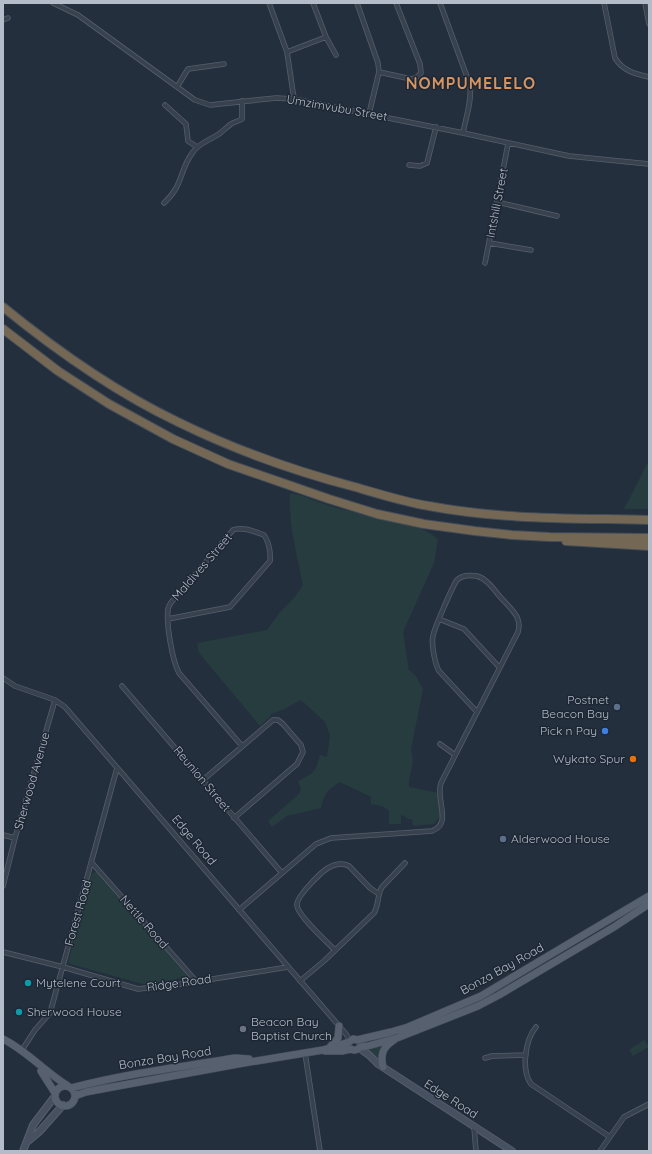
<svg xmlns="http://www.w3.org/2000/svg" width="652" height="1154" viewBox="0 0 652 1154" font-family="Quicksand,sans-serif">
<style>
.green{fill:#263c3f}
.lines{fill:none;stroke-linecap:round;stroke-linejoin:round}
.street-casing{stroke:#565f6c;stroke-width:5.5}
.secondary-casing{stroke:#565f6c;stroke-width:8}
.primary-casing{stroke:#414a57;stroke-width:8}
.highway-casing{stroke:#434c59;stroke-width:10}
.street{stroke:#38414e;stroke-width:4}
.secondary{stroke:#465061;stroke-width:6}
.primary{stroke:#56606e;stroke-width:7}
.highway{stroke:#746855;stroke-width:8}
.service-dot{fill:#5c6f8a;stroke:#1d2633;stroke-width:1.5}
.shop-dot{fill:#3f7fe0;stroke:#1d2633;stroke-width:1.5}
.food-dot{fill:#e8710a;stroke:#1d2633;stroke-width:1.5}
.culture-dot{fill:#0f9aa8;stroke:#1d2633;stroke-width:1.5}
.worship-dot{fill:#6b7280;stroke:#1d2633;stroke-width:1.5}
.labels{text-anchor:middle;stroke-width:3;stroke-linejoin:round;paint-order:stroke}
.street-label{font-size:12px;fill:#b4bcc9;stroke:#1d2633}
.poi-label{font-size:12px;fill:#b4bcc9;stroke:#1d2633;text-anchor:start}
.district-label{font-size:16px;font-weight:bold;letter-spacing:1px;fill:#d59563;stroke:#1d2633}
</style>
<rect width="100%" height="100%" fill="#242f3e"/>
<path class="green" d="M649,460V509H624Z
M290,493C307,496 321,504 337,508C361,514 424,522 438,540L434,563L403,632L409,670L416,676L423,689L411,749L413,761L409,781V787L438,793L441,816L434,824L413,826L412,819H408L404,816L401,815V824H389V811L382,806L371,804V797L340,782C329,789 324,793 321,808L287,816L272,827L268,821L299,794L301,789L298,781C314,773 315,773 320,755L327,757L330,736L325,722L301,700L284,709L271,714L270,717L260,726L199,653L197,643L267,630L280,612L294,598L303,585C297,555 288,524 290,493Z
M97,872L101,875L187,975L186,977L158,983L143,984L70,964L68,962L92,873Z
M644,1040L649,1047L633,1056L629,1050Z
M381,1045L383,1046L379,1054L380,1059L379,1060L370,1051L369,1049Z"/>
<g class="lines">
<defs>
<path id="street" d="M53,3L78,15L195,100L210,105L276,98L294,99L463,133L569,156L649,164
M269,3L287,52L294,99
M313,3L326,37L336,55
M357,3L378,63L379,72L369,114
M440,3L470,85C472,101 466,117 463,133
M604,3L615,58C623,71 635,74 649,77
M645,3L649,24
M3,20L8,18
M287,52L326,37
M379,72L411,79L416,78L421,73L420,64L396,3
M177,87L188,69L224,64
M165,105L186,124L188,141L197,147
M409,165L420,166L427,163L436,127
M497,202L557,216
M164,203C184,185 179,170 193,152C199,143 210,140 219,134C223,131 227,127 231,124C234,122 239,121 242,119V101
M489,243L531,250
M485,263L508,144
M168,619L230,607L270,561C271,554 269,542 264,535C256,532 242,526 233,530L175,598C172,601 169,604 168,609C166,623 172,660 179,673L242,746
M439,619L464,629L499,667
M3,678L15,686L55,700L65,707L346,1034L350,1041
M122,686L282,873
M440,744L455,755
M203,780L273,720H278L283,724L301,745L303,752L297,764L234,818
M3,835L15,838
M92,863L196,981
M3,886L15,838L55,700
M239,910L316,844L331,838L432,831C453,823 435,800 441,783L518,632C522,618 513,611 504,601C496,593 488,579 477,576C471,575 462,575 457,580C453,585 434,629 433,636C431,644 435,664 439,671L477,712
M335,950C327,942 297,915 297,905C296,897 321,872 328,868C335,864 343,863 349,866L370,888L379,894
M3,952L63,967L138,989L175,985L288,967
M300,981L324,961L374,913C379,905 377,895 382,887L405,863
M536,1027C525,1040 521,1070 531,1084L610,1137
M22,1050L35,1030L50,1013L117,768
M305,1053L320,1151
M485,1058L492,1056L526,1055
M474,1127L476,1151
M600,1151L624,1117L649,1104"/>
<path id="secondary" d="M359,1048L369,1055L378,1064L512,1151
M27,1142L39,1132L63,1105
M23,1151L33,1125L55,1096"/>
<path id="primary" d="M3,1039C27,1051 45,1072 68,1086
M330,1047L338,1038L339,1026
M325,1051H342L351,1049C354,1051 358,1050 360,1047L368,1046L397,1038L478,1006L499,995L614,927L649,904
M383,1067C380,1054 383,1047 394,1040
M41,1071L55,1093
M55 1096a10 10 0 1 1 20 0a10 10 0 1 1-20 0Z
M71,1088C125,1074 180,1067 235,1058L249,1059
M75,1096L86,1092L107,1088L238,1064L323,1050L349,1042L353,1039L357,1040L391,1032L408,1027L481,996L649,896"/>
<path id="highway" d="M3,307C57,351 115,392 178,422C235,450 294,471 355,487C379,494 404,502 429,506C502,520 576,518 649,520
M3,329L58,371L109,404L173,439L228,464L329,499L377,514L424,524L475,531L512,535L550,537L649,538
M566,541L649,546"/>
</defs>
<use href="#street" class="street-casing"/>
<use href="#secondary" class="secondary-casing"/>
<use href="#primary" class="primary-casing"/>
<use href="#highway" class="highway-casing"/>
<use href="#street" class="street"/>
<use href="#secondary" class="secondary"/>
<use href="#primary" class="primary"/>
<use href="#highway" class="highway"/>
</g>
<g class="service-dot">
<circle cx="617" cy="707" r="4"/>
<circle cx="503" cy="839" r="4"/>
</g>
<circle class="shop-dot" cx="605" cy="731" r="4"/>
<circle class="food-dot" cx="633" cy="759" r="4"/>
<g class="culture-dot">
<circle cx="28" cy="983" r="4"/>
<circle cx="19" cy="1012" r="4"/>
</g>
<circle class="worship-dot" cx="243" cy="1029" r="4"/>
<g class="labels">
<g class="street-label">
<text transform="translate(337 108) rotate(10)" y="4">Umzimvubu Street</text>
<text transform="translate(497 203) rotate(-79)" y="4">Intshili Street</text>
<text transform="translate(202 567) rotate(-49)" y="4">Maldives Street</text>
<text transform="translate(202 779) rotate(50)" y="4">Reunion Street</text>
<text transform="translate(32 781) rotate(-74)" y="4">Sherwood Avenue</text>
<text transform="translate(194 840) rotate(50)" y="4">Edge Road</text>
<text transform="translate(78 913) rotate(-74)" y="4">Forest Road</text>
<text transform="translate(144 922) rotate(49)" y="4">Nettle Road</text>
<text transform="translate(502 969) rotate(-29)" y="4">Bonza Bay Road</text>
<text transform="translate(179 983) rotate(-8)" y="4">Ridge Road</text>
<text transform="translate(165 1058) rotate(-9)" y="4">Bonza Bay Road</text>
<text transform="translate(451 1099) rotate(33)" y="4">Edge Road</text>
</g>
<g class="poi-label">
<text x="609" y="704" text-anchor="end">Postnet<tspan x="609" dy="14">Beacon Bay</tspan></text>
<text x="597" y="735" text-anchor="end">Pick n Pay</text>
<text x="625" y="763" text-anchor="end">Wykato Spur</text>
<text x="511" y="843">Alderwood House</text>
<text x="36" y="987">Mytelene Court</text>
<text x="27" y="1016">Sherwood House</text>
<text x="251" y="1026">Beacon Bay<tspan x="251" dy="14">Baptist Church</tspan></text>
</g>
<g class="district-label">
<text x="471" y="89">NOMPUMELELO</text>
</g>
</g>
<rect width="652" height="1154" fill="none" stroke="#b4bcc9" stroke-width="8"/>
</svg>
